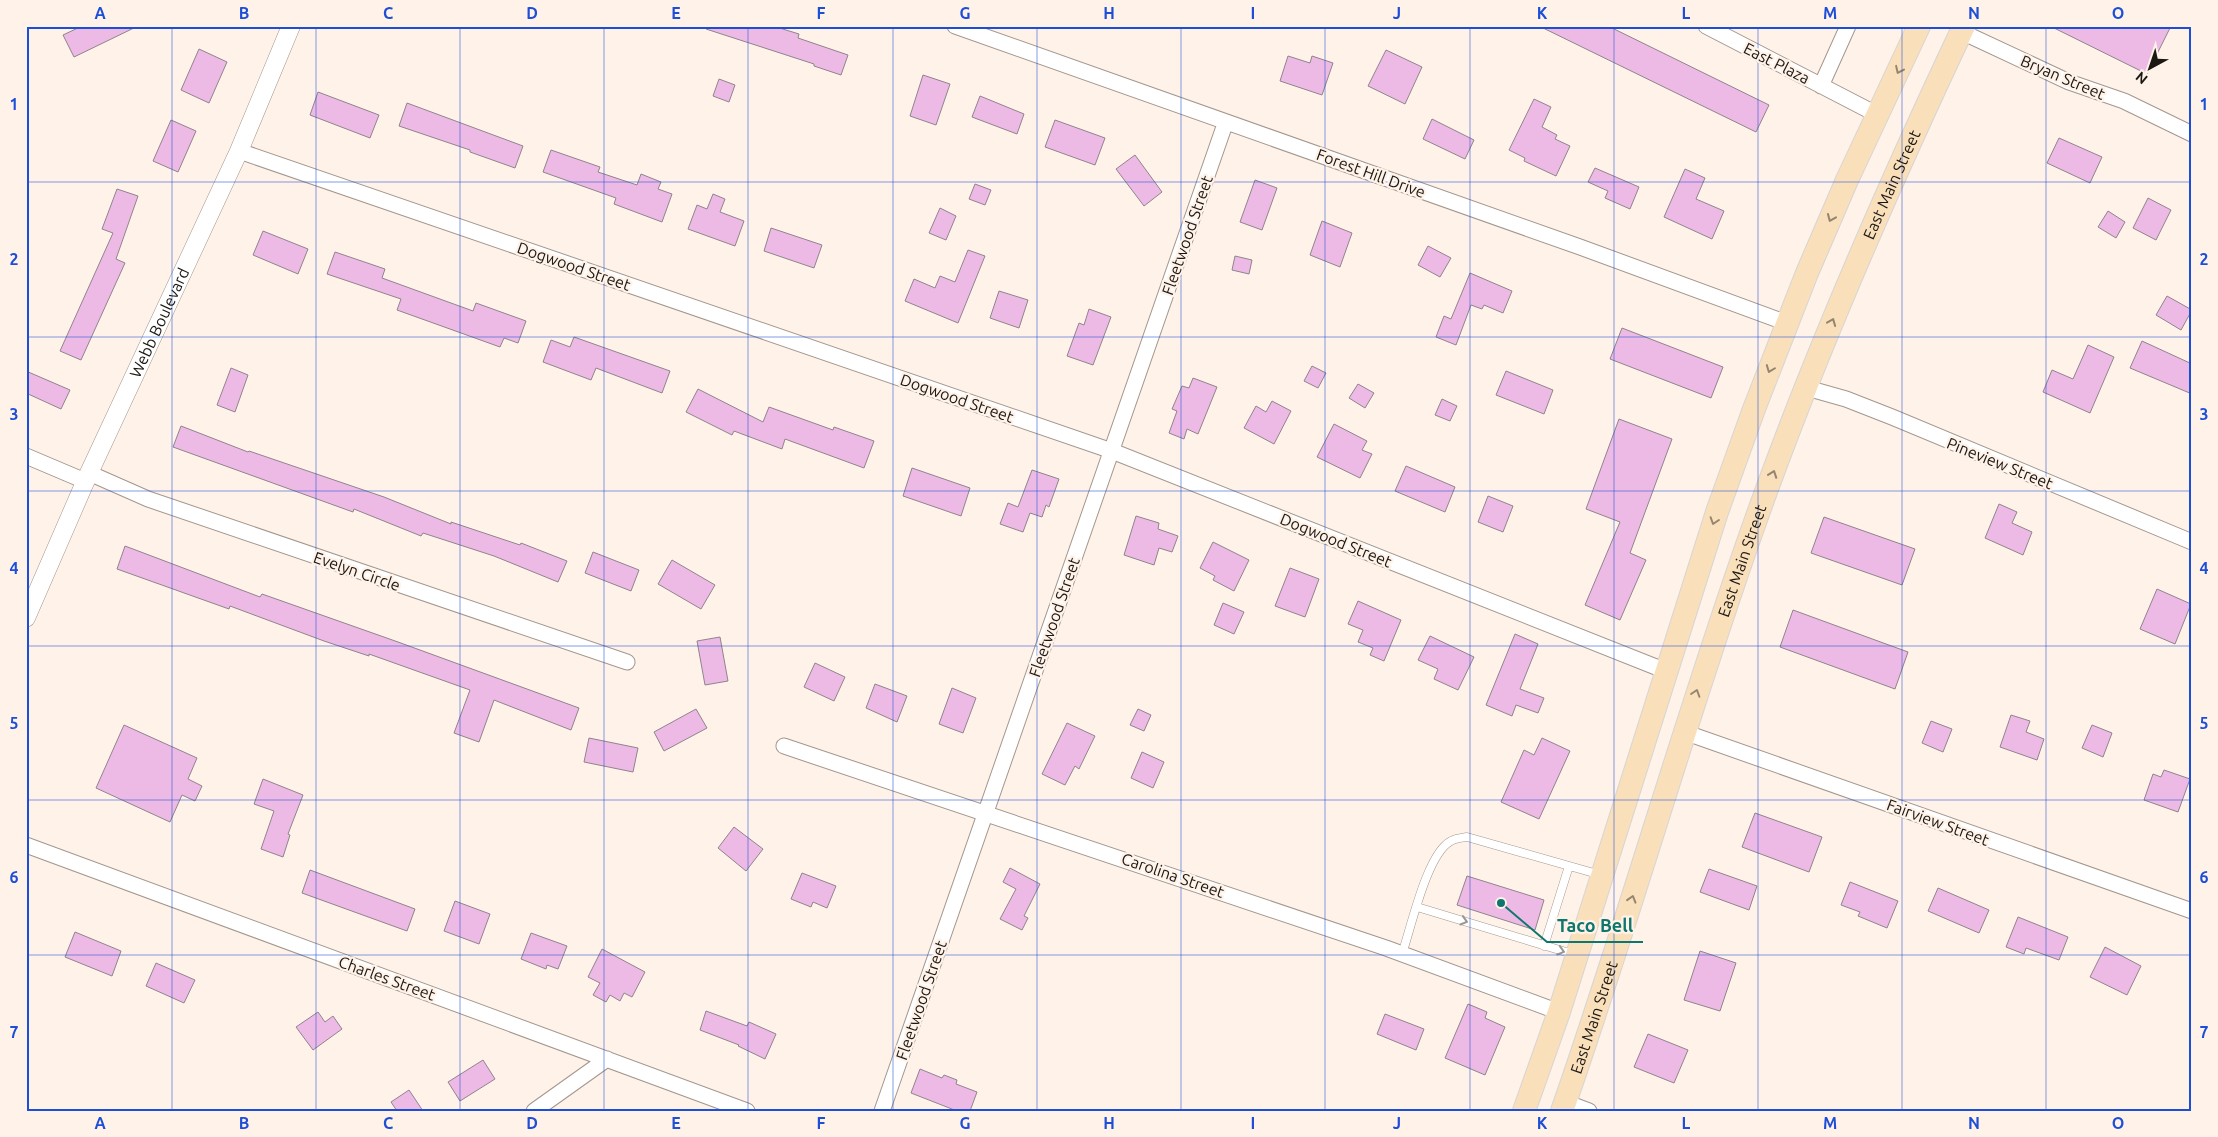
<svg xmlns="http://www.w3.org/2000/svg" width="2218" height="1137" viewBox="0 0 2218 1137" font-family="Ubuntu,sans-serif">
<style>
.building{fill:#edbae5;stroke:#8f848d}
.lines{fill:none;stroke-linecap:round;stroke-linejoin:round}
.service-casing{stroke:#a3978e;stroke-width:9}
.minor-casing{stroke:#a3978e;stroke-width:17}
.tertiary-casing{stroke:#a3978e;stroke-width:19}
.primary-casing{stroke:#d6d5d5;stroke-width:24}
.service{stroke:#fff;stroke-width:8}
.minor{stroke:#fff;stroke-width:15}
.tertiary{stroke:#fff;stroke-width:18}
.primary{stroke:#f9dfba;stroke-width:22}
.oneway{stroke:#95856f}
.oneway2{stroke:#989795}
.grid{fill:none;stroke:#1d4ed8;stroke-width:1;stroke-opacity:0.55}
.labels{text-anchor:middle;stroke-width:4.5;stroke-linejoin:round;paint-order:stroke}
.street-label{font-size:16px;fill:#1b1713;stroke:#fff2e8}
.leader{fill:none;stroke:#0f766e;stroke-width:2}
.callout-dot{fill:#0f766e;stroke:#fff2e8;stroke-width:2}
.callout-label{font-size:18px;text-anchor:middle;font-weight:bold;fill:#0f766e;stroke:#fff2e8;stroke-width:4.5;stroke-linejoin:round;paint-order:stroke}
.neatline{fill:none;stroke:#1d4ed8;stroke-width:2}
.grid-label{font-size:16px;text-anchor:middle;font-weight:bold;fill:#1d4ed8}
</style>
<rect width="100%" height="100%" fill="#fff2e8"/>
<path class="building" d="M82,26H138L74,57L63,35Z
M706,26H773L799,34L798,38L848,55L841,75L814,66V64L706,29Z
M1539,26H1608L1769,105L1756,132Z
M2050,26H2171L2147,74Z
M199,49L227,62L209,103L181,90Z
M1386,50L1422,67L1405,104L1368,86Z
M1288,56L1310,63L1312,56L1333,63L1322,95L1280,81Z
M923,75L950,84L936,125L910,116Z
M719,79L735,85L729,102L713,96Z
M318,92L379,115L370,138L310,115Z
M980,96L1024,114L1017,134L972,117Z
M1534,99L1551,107L1542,127L1557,135L1555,139L1570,146L1556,176L1524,161L1525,158L1509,150Z
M407,103L523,146L515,168L470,152V150L399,126Z
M1432,119L1474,140L1465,159L1423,139Z
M171,120L196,131L178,172L153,161Z
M1055,120L1105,138L1095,165L1045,147Z
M2059,138L2102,157L2090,183L2047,163Z
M551,150L600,167L598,172L637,185L641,174L661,182L658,189L672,194L662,222L614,204L616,198L543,172Z
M1135,155L1162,192L1144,206L1116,169Z
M1595,168L1639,187L1630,209L1605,198L1608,191L1588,182Z
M1685,169L1705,178L1696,199L1724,211L1712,239L1664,217Z
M1255,180L1277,188L1262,230L1240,222Z
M975,184L991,190L985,205L969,199Z
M117,189L138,196L116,259L125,263L81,360L60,351L113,233L102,229Z
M713,194L725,199L720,212L744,221L735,246L688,229L697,205L707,209Z
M2148,198L2171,210L2156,240L2133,228Z
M940,208L956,216L946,240L929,233Z
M2108,211L2125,222L2116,238L2098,227Z
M1322,221L1352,233L1340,267L1310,255Z
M771,228L822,245L814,268L764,251Z
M263,231L308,249L298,274L253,255Z
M1428,246L1451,258L1440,277L1418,265Z
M968,250L985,256L958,323L905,301L914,279L935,288L940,276L955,282Z
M335,252L385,269L382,278L473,311L476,303L526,321L518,343L504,338L500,347L397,310L401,299L327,274Z
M1235,256L1252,260L1249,274L1232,270Z
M1470,273L1512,291L1503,313L1484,305L1482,309L1471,305L1456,345L1436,337L1444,316L1451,319Z
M999,291L1028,300L1019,328L990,318Z
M2167,296L2192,310L2181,330L2156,315Z
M1089,309L1111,317L1093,365L1067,356L1079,323L1084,325Z
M1622,328L1723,367L1711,398L1610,359Z
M574,337L670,371L662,393L596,368L591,380L543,362L551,340L570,347Z
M2142,341L2192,364V394L2130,368Z
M2088,345L2114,357L2090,413L2043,392L2052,370L2073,379Z
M1312,366L1326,373L1318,388L1304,381Z
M231,368L248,375L235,412L217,405Z
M26,371L70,390L61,409L26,393Z
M1506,371L1553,390L1544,414L1496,395Z
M1193,378L1217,387L1198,434L1187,429L1184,439L1169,433L1177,411L1172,409L1182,386L1189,388Z
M1358,384L1374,393L1365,408L1349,398Z
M698,389L763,422L769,407L833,430L834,427L874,441L864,468L785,439L782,449L734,431L732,435L686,412Z
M1442,399L1457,406L1450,421L1435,415Z
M1272,401L1291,411L1274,444L1244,428L1256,406L1266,412Z
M1619,419L1672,439L1630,553L1646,560L1620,620L1585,605L1620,522L1586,509Z
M1334,424L1367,441L1362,450L1372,454L1360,478L1317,457Z
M181,426L248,452L249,451L384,497L451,524V522L520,545L521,543L567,561L558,582L494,556L423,533L421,536L354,509L353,512L173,447Z
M1406,466L1455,487L1445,512L1395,491Z
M912,468L970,488L961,516L903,496Z
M1032,470L1059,479L1049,507L1046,505L1042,517L1030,513L1023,532L1000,524L1008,503L1018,507Z
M1488,496L1513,506L1503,532L1478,522Z
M1999,504L2017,512L2012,523L2032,532L2023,555L1985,538Z
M1136,516L1159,523L1158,529L1178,536L1172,552L1159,548L1154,565L1124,555Z
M1824,517L1915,549L1902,585L1811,553Z
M1213,542L1249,560L1234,591L1213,580L1215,576L1200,568Z
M125,546L260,597L262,594L398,642L579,708L571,730L494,700L479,742L454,733L470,690L369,654V656L324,641L230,606L229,609L117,569Z
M593,552L639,570L631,591L585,573Z
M672,560L715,585L701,609L658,584Z
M1290,568L1319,579L1305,617L1275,606Z
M2157,589L2191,604L2175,644L2140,629Z
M1358,601L1401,620L1384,661L1370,655L1373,648L1358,642L1363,630L1348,624Z
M1223,603L1244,612L1234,634L1214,625Z
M1793,610L1908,652L1895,689L1780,647Z
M1515,634L1538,644L1520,689L1544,698L1538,713L1516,705L1512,716L1486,705Z
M1430,636L1474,657L1458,690L1434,679L1438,669L1418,660Z
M720,637L728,681L705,685L697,641Z
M815,663L845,677L834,701L804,687Z
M875,684L907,696L897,722L866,708Z
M952,688L976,698L963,733L939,724Z
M696,709L707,728L664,751L654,732Z
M1138,709L1151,715L1144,731L1130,725Z
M2011,715L2030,721L2026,732L2044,739L2037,760L2000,747Z
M1931,721L1952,729L1943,752L1922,743Z
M1067,723L1095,736L1079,769L1075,766L1065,785L1042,774Z
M124,725L197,758L188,779L202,786L195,801L182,795L170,822L96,788Z
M2092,725L2112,733L2103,757L2082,748Z
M589,738L638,748L633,772L584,762Z
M1542,738L1570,751L1539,819L1501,802L1524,750L1534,755Z
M1142,752L1164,762L1153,788L1131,778Z
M2164,770L2190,779L2178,812L2144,800L2153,774L2161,777Z
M263,779L303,795L288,834L290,835L283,857L261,849L274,811L254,804Z
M1755,813L1822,837L1809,872L1742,847Z
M734,827L763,849L746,871L718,848Z
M1010,868L1040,884L1024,916L1028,918L1022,930L1000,919L1016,889L1003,882Z
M1709,869L1757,886L1749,910L1700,892Z
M310,870L415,909L407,931L302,893Z
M802,873L836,886L827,908L813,902L811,907L791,899Z
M1467,876L1544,900L1535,930L1457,905Z
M1850,882L1898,901L1887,928L1858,916L1860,912L1841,905Z
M1938,888L1989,910L1979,933L1928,911Z
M455,901L490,914L479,944L444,931Z
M2018,917L2068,937L2059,960L2026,948L2024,954L2006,947Z
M75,932L121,951L112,976L65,957Z
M531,933L567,946L558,969L547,965L546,969L521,959Z
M2105,947L2141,966L2127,995L2090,977Z
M602,949L645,972L632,997L624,993L620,1001L610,995L606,1002L593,995L600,983L588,977Z
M1700,951L1736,963L1720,1011L1684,1000Z
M156,963L195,980L184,1003L146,986Z
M1468,1004L1487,1012L1485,1018L1505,1027L1485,1075L1445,1058Z
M706,1011L747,1026L749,1022L776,1034L765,1059L738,1046L739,1045L700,1030Z
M318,1012L325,1022L333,1016L342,1029L313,1050L296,1027Z
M1385,1014L1424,1029L1416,1050L1377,1034Z
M1648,1034L1688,1050L1674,1083L1634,1067Z
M483,1060L495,1079L460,1101L448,1082Z
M920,1069L942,1078L944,1075L957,1080L956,1084L977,1092L970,1111H957L911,1093Z
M409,1090L423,1111H397L391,1102Z"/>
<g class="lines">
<defs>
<path id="service" d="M1417,907L1576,955
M1544,946L1569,866
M1402,954C1411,928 1427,853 1451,841C1456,838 1462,838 1467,837L1601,875"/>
<path id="minor" d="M955,26L1580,247L1787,323
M1706,26L1878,115
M1962,32L2069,82L2124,101L2192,134
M1821,86L1848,26
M239,151L1112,451L1666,671
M1807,388L1846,399L1892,417L2192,542
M26,456L85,481
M89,473L148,499L627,662
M1684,732L2192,911
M784,746L1386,948L1559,1012
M26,845L747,1111
M1565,1102L1589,1111
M534,1111L607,1059
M882,1111L1225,124"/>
<g id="tertiary">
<path id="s1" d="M26,618L89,473L239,151L291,26"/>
</g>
<g id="primary">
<path d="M1524,1111L1559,1012L1717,512L1754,409L1807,273L1847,180L1919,26"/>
<path id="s2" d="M1562,1111C1630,917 1685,719 1754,525C1814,355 1887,189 1964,26"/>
</g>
</defs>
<use href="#service" class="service-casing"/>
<use href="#minor" class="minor-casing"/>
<use href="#tertiary" class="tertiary-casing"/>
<use href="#primary" class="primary-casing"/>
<use href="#service" class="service"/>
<use href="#minor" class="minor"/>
<use href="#tertiary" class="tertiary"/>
<use href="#primary" class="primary"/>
</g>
<defs><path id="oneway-chevron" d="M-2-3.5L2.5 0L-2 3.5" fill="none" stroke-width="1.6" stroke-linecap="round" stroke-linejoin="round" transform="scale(1.25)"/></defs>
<g class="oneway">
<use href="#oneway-chevron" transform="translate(1899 70) rotate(115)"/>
<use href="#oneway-chevron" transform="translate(1831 218) rotate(113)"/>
<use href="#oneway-chevron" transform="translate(1832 322) rotate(-68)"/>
<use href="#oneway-chevron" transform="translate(1770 369) rotate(111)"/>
<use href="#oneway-chevron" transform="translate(1773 474) rotate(-70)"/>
<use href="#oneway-chevron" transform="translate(1714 521) rotate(108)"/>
<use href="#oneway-chevron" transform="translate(1696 693) rotate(-72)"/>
<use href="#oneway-chevron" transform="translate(1632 899) rotate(-73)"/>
</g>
<g class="oneway2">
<use href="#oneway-chevron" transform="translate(1464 921) rotate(17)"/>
<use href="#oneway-chevron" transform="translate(1561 951) rotate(17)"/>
</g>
<path class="grid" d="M172,26V1111M316,26V1111M460,26V1111M604,26V1111M748,26V1111M893,26V1111M1037,26V1111M1181,26V1111M1325,26V1111M1470,26V1111M1614,26V1111M1758,26V1111M1902,26V1111M2046,26V1111M26,182H2192M26,337H2192M26,491H2192M26,646H2192M26,800H2192M26,955H2192"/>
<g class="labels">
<g class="street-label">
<text transform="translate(1777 63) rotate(27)" y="6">East Plaza</text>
<text transform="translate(2063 77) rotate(23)" y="6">Bryan Street</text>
<text transform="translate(1371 173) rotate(20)" y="6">Forest Hill Drive</text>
<text dy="6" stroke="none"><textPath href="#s2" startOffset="984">East Main Street</textPath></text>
<text transform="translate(1187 235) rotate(-71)" y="6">Fleetwood Street</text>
<text transform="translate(574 266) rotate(19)" y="6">Dogwood Street</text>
<text dy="6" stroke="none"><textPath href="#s1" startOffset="324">Webb Boulevard</textPath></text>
<text transform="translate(957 398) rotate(19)" y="6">Dogwood Street</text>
<text transform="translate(2000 463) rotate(22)" y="6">Pineview Street</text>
<text transform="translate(1336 540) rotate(22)" y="6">Dogwood Street</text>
<text dy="6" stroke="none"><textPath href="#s2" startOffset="579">East Main Street</textPath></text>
<text transform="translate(357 571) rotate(19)" y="6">Evelyn Circle</text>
<text transform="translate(1054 617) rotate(-71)" y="6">Fleetwood Street</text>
<text transform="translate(1938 822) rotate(20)" y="6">Fairview Street</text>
<text transform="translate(1173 875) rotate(19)" y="6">Carolina Street</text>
<text transform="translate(387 978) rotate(20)" y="6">Charles Street</text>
<text transform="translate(921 1000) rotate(-71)" y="6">Fleetwood Street</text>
<text dy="6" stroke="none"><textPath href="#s2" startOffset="99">East Main Street</textPath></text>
</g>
</g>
<path class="leader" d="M1501 903L1547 942H1643"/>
<circle class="callout-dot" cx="1501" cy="903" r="5"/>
<g class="callout-label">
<text x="1595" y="932">Taco Bell</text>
</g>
<rect width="2218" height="1137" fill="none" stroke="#fff2e8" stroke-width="55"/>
<g transform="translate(2150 68) rotate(220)" stroke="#fff2e8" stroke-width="4" paint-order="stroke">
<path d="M0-4L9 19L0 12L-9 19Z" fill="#1b1713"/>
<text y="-8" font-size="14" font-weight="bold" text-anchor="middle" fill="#1b1713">N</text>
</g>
<rect x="28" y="28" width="2162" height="1082" class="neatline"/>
<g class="grid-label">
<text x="100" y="19">A</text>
<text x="244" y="19">B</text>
<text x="388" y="19">C</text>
<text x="532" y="19">D</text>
<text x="676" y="19">E</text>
<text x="821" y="19">F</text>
<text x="965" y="19">G</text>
<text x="1109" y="19">H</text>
<text x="1253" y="19">I</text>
<text x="1397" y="19">J</text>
<text x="1542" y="19">K</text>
<text x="1686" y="19">L</text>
<text x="1830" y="19">M</text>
<text x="1974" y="19">N</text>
<text x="2118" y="19">O</text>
<text x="14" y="110">1</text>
<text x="2204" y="110">1</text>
<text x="14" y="265">2</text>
<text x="2204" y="265">2</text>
<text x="14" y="420">3</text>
<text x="2204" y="420">3</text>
<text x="14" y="574">4</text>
<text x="2204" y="574">4</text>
<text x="14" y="729">5</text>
<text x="2204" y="729">5</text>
<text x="14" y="883">6</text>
<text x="2204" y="883">6</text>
<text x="14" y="1038">7</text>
<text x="2204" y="1038">7</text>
<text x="100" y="1129">A</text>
<text x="244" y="1129">B</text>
<text x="388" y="1129">C</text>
<text x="532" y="1129">D</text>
<text x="676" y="1129">E</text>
<text x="821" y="1129">F</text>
<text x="965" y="1129">G</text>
<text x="1109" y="1129">H</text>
<text x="1253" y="1129">I</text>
<text x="1397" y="1129">J</text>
<text x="1542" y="1129">K</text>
<text x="1686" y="1129">L</text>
<text x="1830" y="1129">M</text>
<text x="1974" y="1129">N</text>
<text x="2118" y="1129">O</text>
</g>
</svg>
